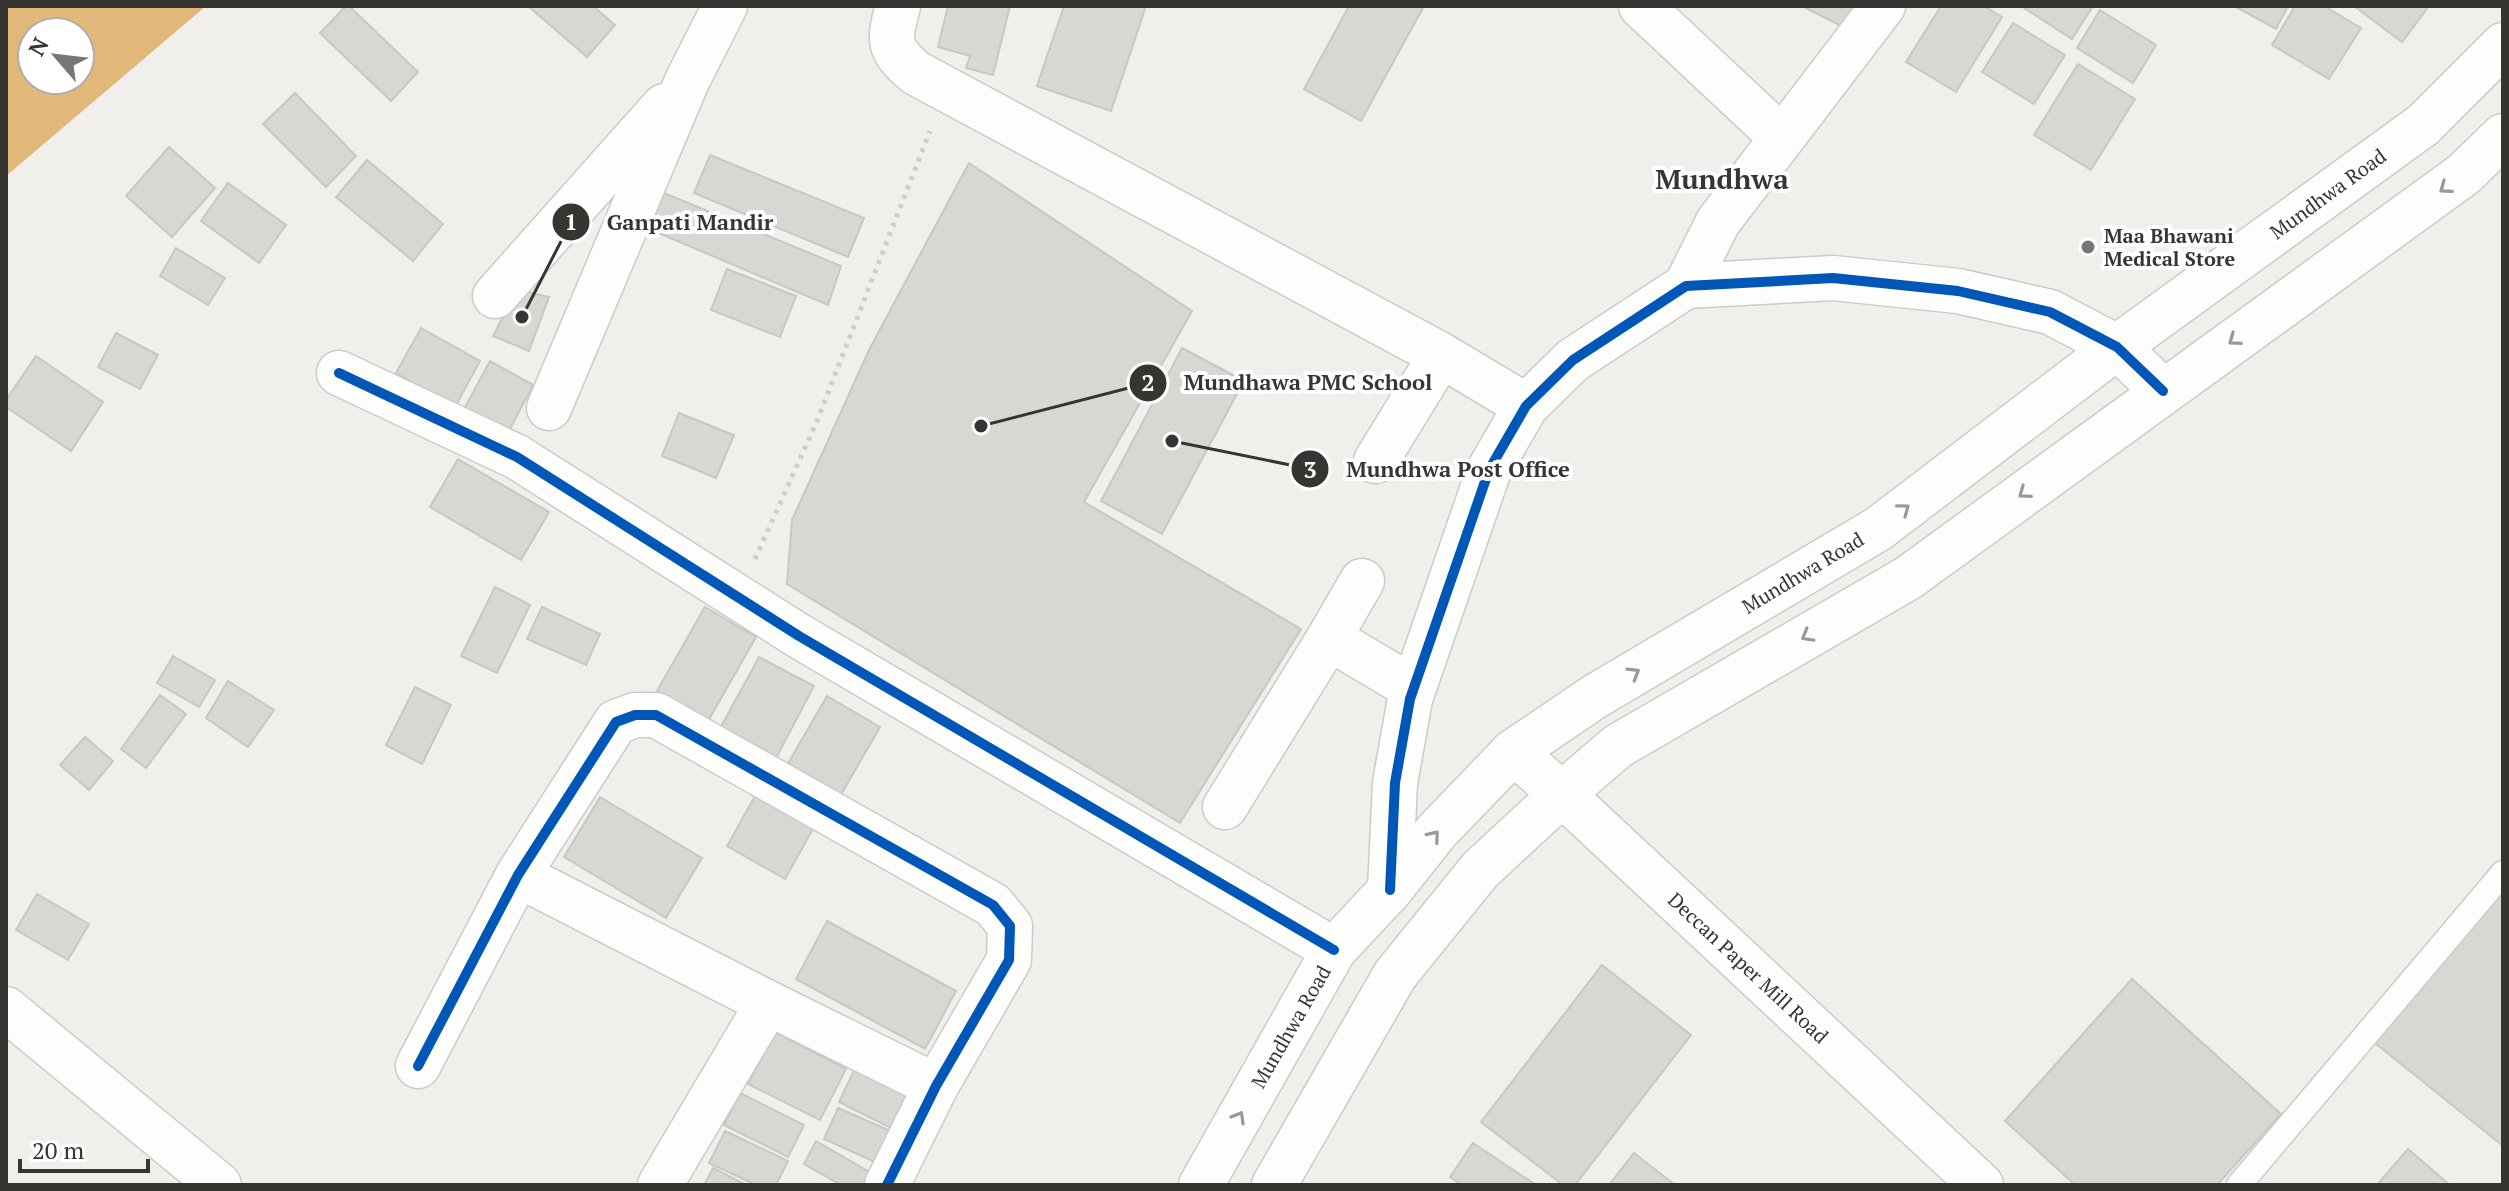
<svg xmlns="http://www.w3.org/2000/svg" width="2509" height="1191" viewBox="0 0 2509 1191" font-family="'PT Serif',serif">
<style>
.water{fill:#e1b87a;fill-rule:evenodd}
.building{fill:#d9d7d4;stroke:#c9c7c5;stroke-width:2}
.lines{fill:none;stroke-linecap:round;stroke-linejoin:round}
.lane-casing{stroke:#cdcbc8;stroke-width:27}
.street-casing{stroke:#cdcbc8;stroke-width:47}
.secondary-casing{stroke:#cdcbc8;stroke-width:47}
.path{stroke:#cececd;stroke-width:5;stroke-dasharray:4 6;stroke-linecap:butt}
.lane{stroke:#fdfdfc;stroke-width:24}
.street{stroke:#fdfdfc;stroke-width:44}
.secondary{stroke:#fdfdfc;stroke-width:44}
.cycleway-casing{stroke:#fff;stroke-width:15}
.cycleway{stroke:#0057b8;stroke-width:10}
.oneway{stroke:#9a9997}
.poi-dot{fill:#787673;stroke:#fff;stroke-width:3}
.labels{text-anchor:middle;stroke-width:8;stroke-linejoin:round;paint-order:stroke}
.street-label{font-size:20px;fill:#373532;stroke:#fff}
.poi-label{font-size:20px;font-weight:bold;fill:#373532;stroke:#fff;text-anchor:start}
.district-label{font-size:28px;font-weight:bold;fill:#373532;stroke:#fff}
.leader{fill:none;stroke:#373532;stroke-width:3}
.callout-dot{fill:#373532;stroke:#fff;stroke-width:3}
.mark-label{font-size:24px;text-anchor:middle;font-weight:bold;fill:#fff}
.callout-label{font-size:22px;text-anchor:middle;font-weight:bold;fill:#373532;stroke:#fff;stroke-width:8;stroke-linejoin:round;paint-order:stroke}
</style>
<rect width="100%" height="100%" fill="#f1efec"/>
<path class="water" d="M6,6H206L6,176ZM32,32H80V80H32Z"/>
<path class="building" d="M346,6H349L418,72L391,101L320,33Z
M528,6H593L615,25L587,57Z
M948,6H1010L993,75L966,68L970,56L938,47Z
M1064,6H1146L1111,111L1037,86Z
M1349,6H1424L1361,121L1304,89Z
M1802,6H1854L1843,27Z
M1941,6H1984L2002,17L1956,92L1906,62Z
M2021,6H2093L2072,39Z
M2234,6H2288L2276,29Z
M2295,6H2324L2361,28L2329,79L2272,45Z
M2354,6H2429L2402,42Z
M2100,10L2156,45L2133,83L2077,48Z
M2013,23L2065,55L2034,104L1982,72Z
M2078,64L2135,99L2091,170L2034,135Z
M295,93L356,156L326,187L263,124Z
M169,147L215,188L172,237L126,196Z
M710,155L864,218L848,257L694,193Z
M367,160L443,224L413,261L336,197Z
M969,163L1192,311L1084,502L1301,629L1180,823L787,584L792,520L869,350Z
M228,183L286,225L259,263L201,221Z
M659,191L841,266L828,305L642,226Z
M176,248L225,278L208,305L160,276Z
M727,269L796,296L780,337L711,310Z
M517,290L549,297L529,351L493,336Z
M421,328L480,361L455,407L396,373Z
M116,333L158,355L140,389L98,367Z
M1182,348L1244,381L1162,534L1101,501Z
M36,356L103,402L71,451L6,407V400Z
M490,361L533,385L508,433L464,409Z
M679,413L734,435L716,478L662,456Z
M458,459L549,512L521,560L430,507Z
M495,587L530,605L497,673L461,656Z
M542,607L600,634L586,665L527,639Z
M705,607L756,637L708,721L657,691Z
M173,656L215,680L199,707L157,683Z
M759,657L814,686L774,762L718,732Z
M228,681L274,710L248,747L206,718Z
M415,687L451,705L422,764L386,745Z
M160,695L186,714L146,768L121,749Z
M827,696L880,727L839,798L786,767Z
M85,737L113,761L89,790L60,765Z
M755,796L813,829L785,879L727,846Z
M600,797L702,858L666,918L564,857Z
M2503,885V1146L2375,1043Z
M37,894L89,924L68,960L16,930Z
M827,921L956,991L925,1049L796,979Z
M1602,965L1691,1035L1575,1185H1563L1481,1122Z
M2132,979L2281,1114L2217,1185H2075L2005,1121Z
M775,1032L846,1069L820,1120L748,1084Z
M858,1062L911,1088L891,1128L839,1102Z
M740,1093L804,1125L788,1157L724,1125Z
M838,1108L902,1136L888,1168L824,1139Z
M725,1131L788,1161L776,1185H756L709,1163Z
M816,1141L875,1175L869,1185H841L804,1164Z
M1473,1143L1536,1185H1462L1450,1177Z
M2408,1149L2450,1185H2377Z
M1634,1153L1675,1185H1609Z
M713,1168L746,1185H704Z"/>
<g class="lines">
<defs>
<path id="lane" d="M2239,1185L2503,873"/>
<path id="street" d="M898,6C888,42 888,49 916,73L1441,355L1526,406
M1641,6L1782,138
M1686,286L1718,222L1883,6
M495,296L664,106
M339,373L517,457L799,636L1334,950
M549,408L687,81L725,6
M1376,461L1441,355
M1329,638L1362,581
M1513,752L1562,794L1981,1185
M1225,807L1329,638L1413,688
M518,875L768,1003L936,1086
M1390,890L1395,783L1410,699L1489,470L1526,406L1573,360L1686,286L1833,278L1958,291L2050,312L2117,347L2163,391
M6,1009L219,1185
M418,1066L518,875L616,722L635,715H656L993,905L1010,926L1009,960L936,1086L887,1185
M660,1185L768,1003"/>
<path id="secondary" d="M1201,1185L1334,950L1390,890L1437,831L1513,752L1594,697L1878,529L2117,347L2423,125L2503,45
M1274,1185L1395,975L1480,870L1562,794L1618,746L1908,578L2464,174L2503,136"/>
</defs>
<use href="#lane" class="lane-casing"/>
<use href="#street" class="street-casing"/>
<use href="#secondary" class="secondary-casing"/>
<path class="path" d="M755,559L817,421L930,131"/>
<use href="#lane" class="lane"/>
<use href="#street" class="street"/>
<use href="#secondary" class="secondary"/>
<defs>
<path id="cycleway" d="M339,373L517,457L799,636L1334,950
M1390,890L1395,783L1410,699L1489,470L1526,406L1573,360L1686,286L1833,278L1958,291L2050,312L2117,347L2163,391
M418,1066L518,875L616,722L635,715H656L993,905L1010,926L1009,960L936,1086L887,1185"/>
</defs>
<use href="#cycleway" class="cycleway-casing"/>
<use href="#cycleway" class="cycleway"/>
</g>
<defs><path id="oneway-chevron" d="M-2-3.5L2.5 0L-2 3.5" fill="none" stroke-width="1.6" stroke-linecap="round" stroke-linejoin="round" transform="scale(2)"/></defs>
<g class="oneway">
<use href="#oneway-chevron" transform="translate(2445 188) rotate(144)"/>
<use href="#oneway-chevron" transform="translate(2234 340) rotate(144)"/>
<use href="#oneway-chevron" transform="translate(2024 493) rotate(144)"/>
<use href="#oneway-chevron" transform="translate(1904 509) rotate(-37)"/>
<use href="#oneway-chevron" transform="translate(1807 636) rotate(150)"/>
<use href="#oneway-chevron" transform="translate(1634 673) rotate(-31)"/>
<use href="#oneway-chevron" transform="translate(1434 836) rotate(-50)"/>
<use href="#oneway-chevron" transform="translate(1239 1117) rotate(-60)"/>
</g>
<circle class="poi-dot" cx="2088" cy="247" r="8"/>
<g class="labels">
<g class="street-label">
<text transform="translate(2328 194) rotate(-36)" y="7">Mundhwa Road</text>
<text transform="translate(1803 573) rotate(-31)" y="7">Mundhwa Road</text>
<text transform="translate(1748 968) rotate(43)" y="7">Deccan Paper Mill Road</text>
<text transform="translate(1291 1027) rotate(-60)" y="7">Mundhwa Road</text>
</g>
<g class="poi-label">
<text x="2104" y="243">Maa Bhawani<tspan x="2104" dy="23">Medical Store</tspan></text>
</g>
<g class="district-label">
<text x="1722" y="189">Mundhwa</text>
</g>
</g>
<path class="leader" d="M522 317L571 222M981 426L1148 383M1172 441L1310 469"/>
<g class="callout-dot">
<circle cx="522" cy="317" r="8"/>
<circle cx="981" cy="426" r="8"/>
<circle cx="1172" cy="441" r="8"/>
<circle cx="571" cy="222" r="20"/>
<circle cx="1148" cy="383" r="20"/>
<circle cx="1310" cy="469" r="20"/>
</g>
<g class="mark-label">
<text x="571" y="230">1</text>
<text x="1148" y="391">2</text>
<text x="1310" y="478">3</text>
</g>
<g class="callout-label">
<text x="690" y="230">Ganpati Mandir</text>
<text x="1308" y="390">Mundhawa PMC School</text>
<text x="1458" y="477">Mundhwa Post Office</text>
</g>
<rect width="2509" height="1191" fill="none" stroke="#373532" stroke-width="16"/>
<g transform="translate(56 56) rotate(298)"><circle r="38" fill="#ffffff" stroke="#afaead" stroke-width="2"/>
<path d="M0-6L14 30L0 20L-14 30Z" fill="#787673"/>
<text y="-12" font-size="22" font-weight="bold" text-anchor="middle" fill="#373532">N</text>
</g>
<path d="M20 1159v12h128v-12" fill="none" stroke="#373532" stroke-width="4"/>
<text x="32" y="1159" font-size="24" fill="#373532" stroke="#ffffff" stroke-width="6" paint-order="stroke">20 m</text>
</svg>
